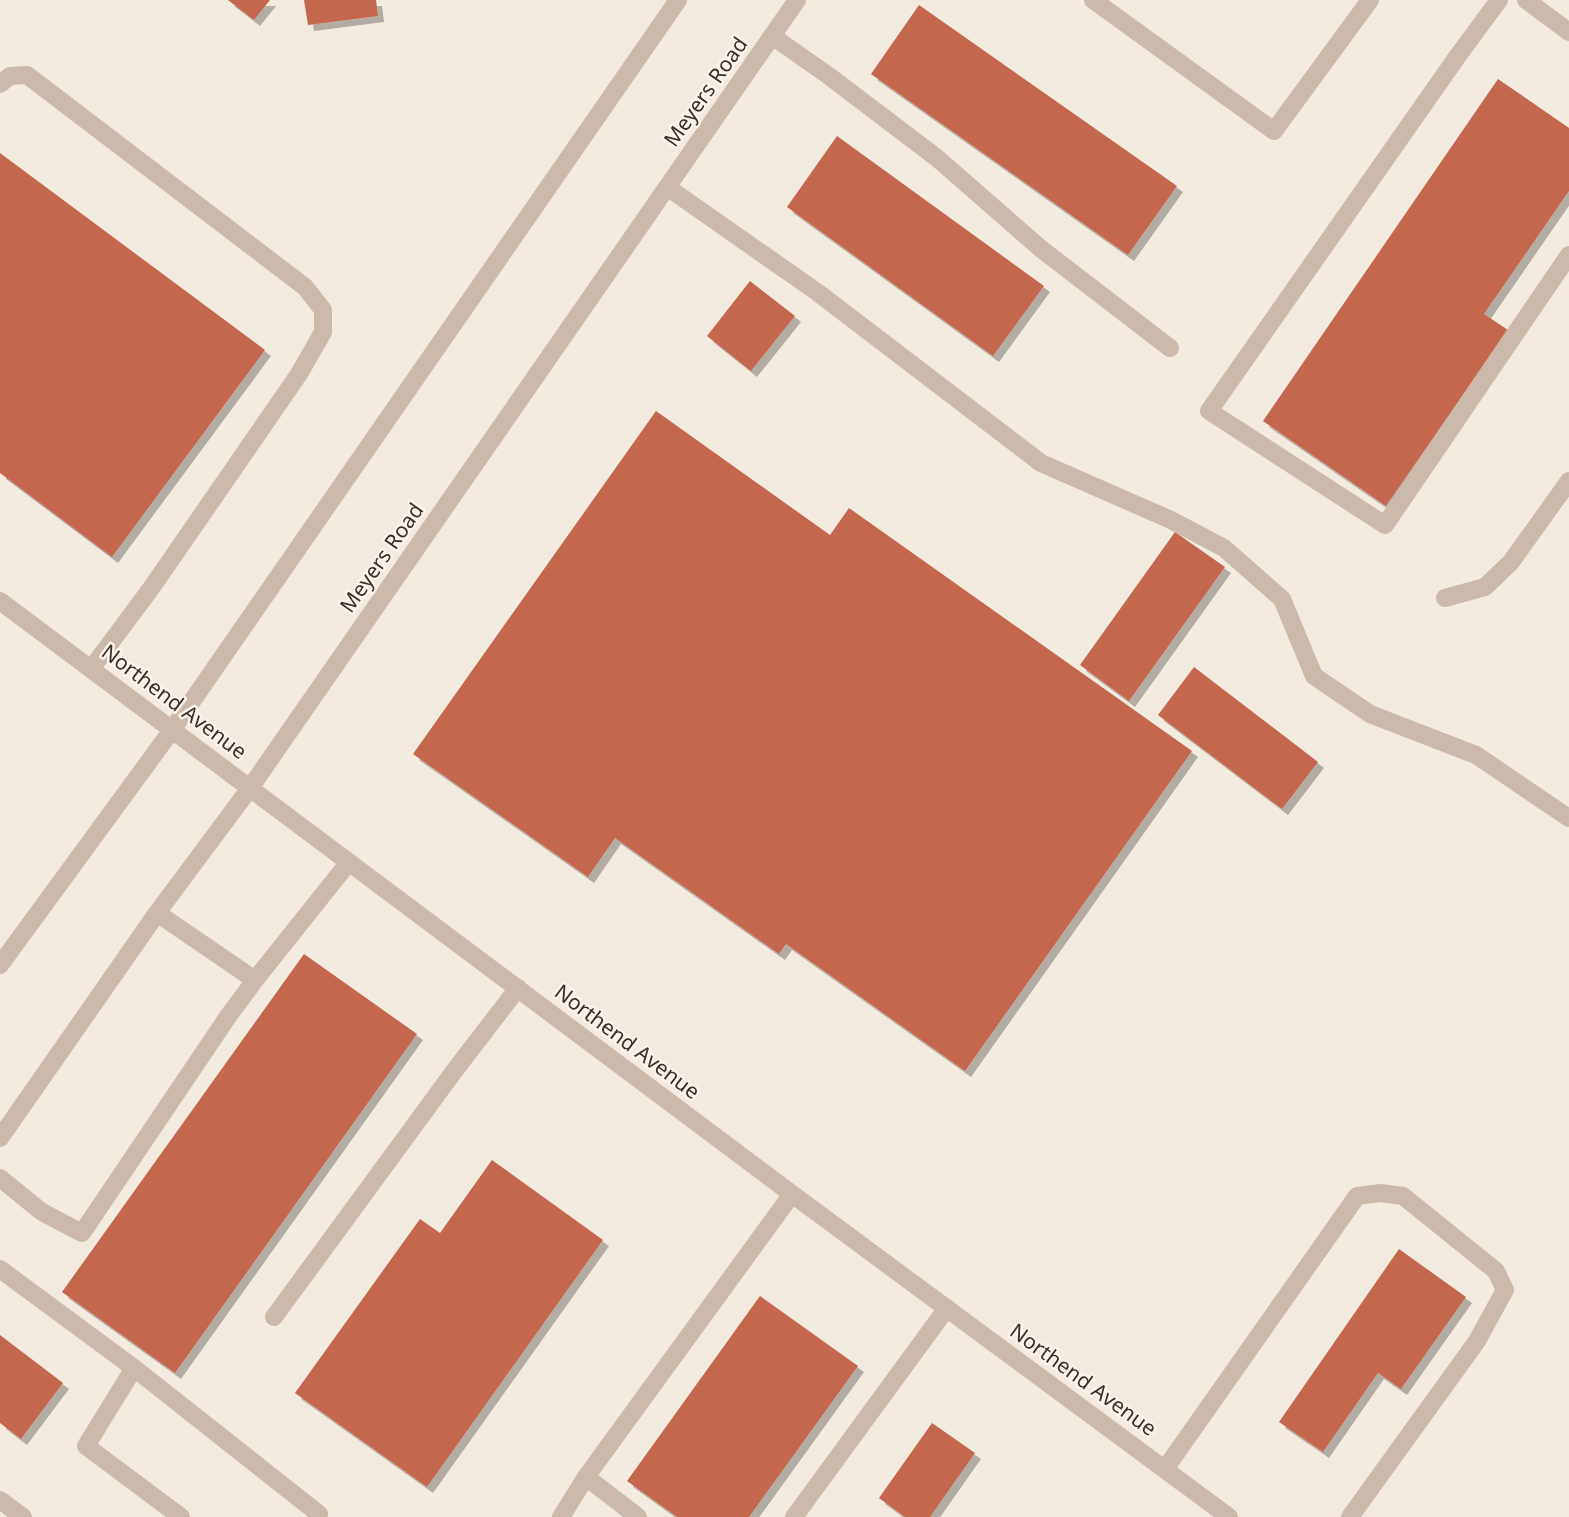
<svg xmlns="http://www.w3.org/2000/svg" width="1569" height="1517" viewBox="0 0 1569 1517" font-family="'Noto Sans',sans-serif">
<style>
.building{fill:#c4674d;filter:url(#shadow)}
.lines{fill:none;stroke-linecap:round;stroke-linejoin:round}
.minor{stroke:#cbb9ac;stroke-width:18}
.labels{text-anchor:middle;stroke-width:5;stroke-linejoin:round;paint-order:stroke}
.street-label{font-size:21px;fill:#392f2b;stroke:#faf4ed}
</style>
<defs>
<filter id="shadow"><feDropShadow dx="6" dy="6" stdDeviation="0" flood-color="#0004"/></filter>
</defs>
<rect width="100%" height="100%" fill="#f3eae0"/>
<path class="building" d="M228,0H270L254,20Z
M304,0H376L378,16L308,25Z
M919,5L1177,186L1128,255L871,74Z
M1498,79L1569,128V191L1484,314L1508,330L1386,506L1263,421Z
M837,136L1044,286L993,356L787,207Z
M0,153L265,350L112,557L0,473Z
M750,281L795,316L751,371L707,336Z
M656,411L830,535L849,508L1192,751L965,1071L786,944L779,954L615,838L588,877L413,754Z
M1175,532L1225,567L1129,701L1080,665Z
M1194,667L1318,762L1282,809L1158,715Z
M304,954L417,1034L175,1373L62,1292Z
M492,1160L603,1240L427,1487L295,1393L420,1219L440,1233Z
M1399,1249L1466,1297L1401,1389L1378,1373L1323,1452L1279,1422Z
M760,1296L858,1366L749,1517H677L627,1481Z
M0,1335L63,1383L21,1439L0,1423Z
M932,1423L975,1453L930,1517H905L879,1498Z"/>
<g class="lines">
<path class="minor" d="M1093,0L1274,131L1370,0
M1499,0L1457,57L1209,411L1385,525L1569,255
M1526,0L1569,32
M772,36L829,76L937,158L1040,248L1170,348
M0,84L10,76L27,75L305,287L323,310V332L299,374L152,587L91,669
M667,187L817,292L1041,463L1171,520L1224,548L1282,599L1314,676L1370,714L1476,755L1569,818
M1445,598L1485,587L1511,562L1569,481
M0,601L792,1194L1229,1517
M157,913L255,980L349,862
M0,965L172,730L678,0
M0,1138L157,913L250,788L797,0
M0,1178L42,1212L82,1233L229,1015L255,980
M0,1269L134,1368L319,1514L317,1517
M274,1317L455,1070L518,988
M134,1368L86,1446L181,1517
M1165,1469L1357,1196L1381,1193L1403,1196L1496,1271L1505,1290L1477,1341L1350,1517
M0,1500L23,1517
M561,1517L586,1477
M638,1517L586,1477L792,1194
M794,1517L947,1308"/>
</g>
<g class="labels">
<g class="street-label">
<text transform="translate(706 92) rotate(-55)" y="7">Meyers Road</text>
<text transform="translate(382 558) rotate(-55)" y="7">Meyers Road</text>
<text transform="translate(174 702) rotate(37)" y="7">Northend Avenue</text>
<text transform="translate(627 1042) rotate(37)" y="7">Northend Avenue</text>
<text transform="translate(1083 1380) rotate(36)" y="7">Northend Avenue</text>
</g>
</g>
</svg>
